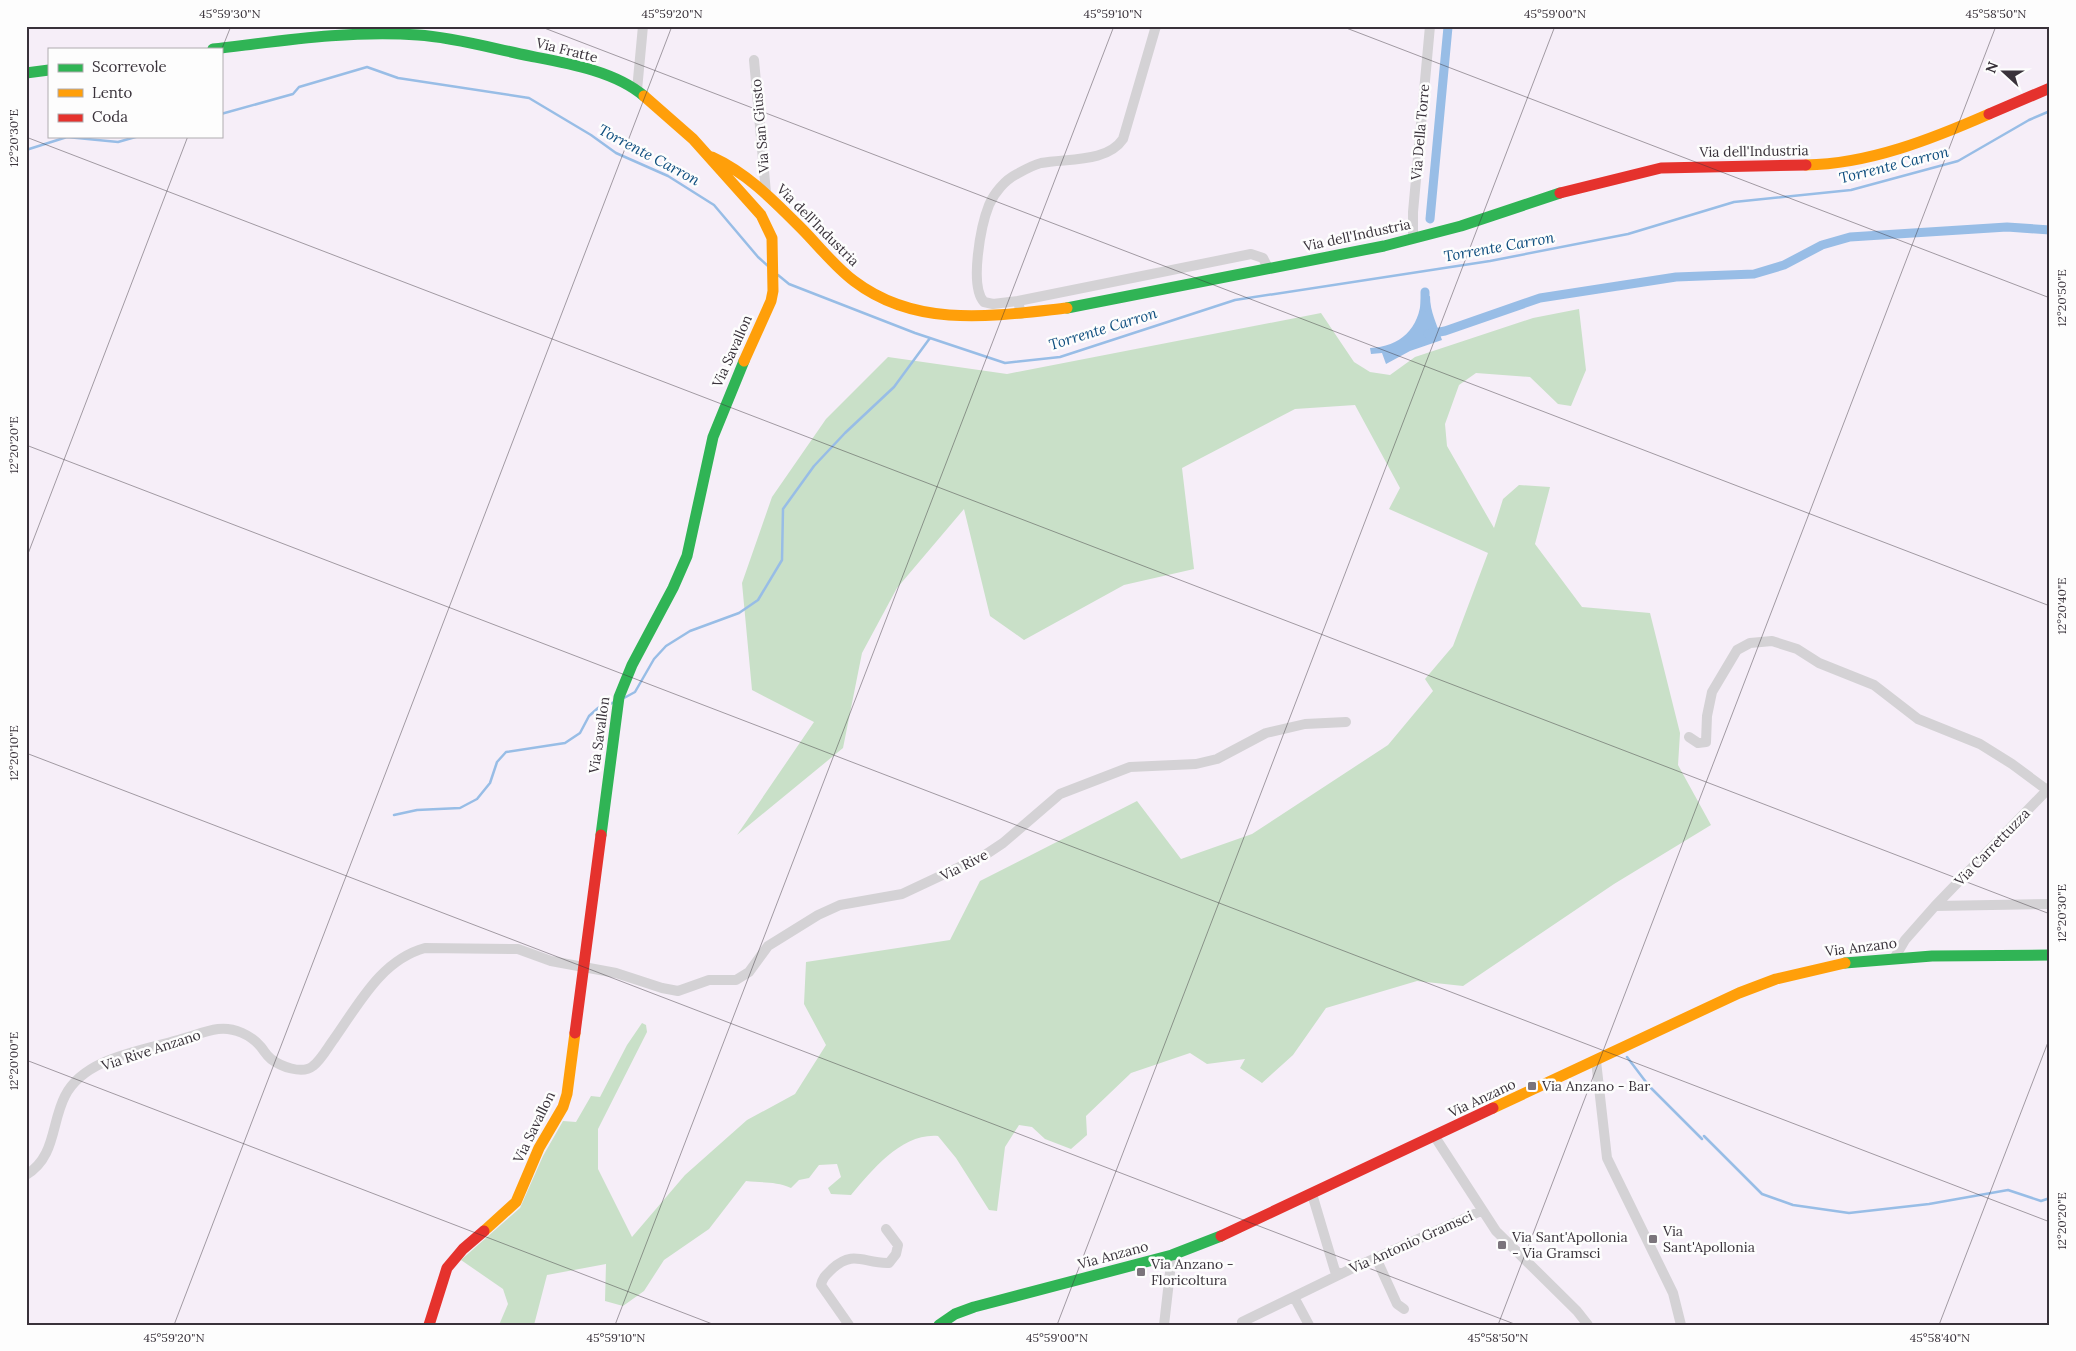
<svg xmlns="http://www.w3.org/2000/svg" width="2076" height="1351" viewBox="0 0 2076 1351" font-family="Lora,serif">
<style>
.green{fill:#c9e0c8}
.water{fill:#98bde6}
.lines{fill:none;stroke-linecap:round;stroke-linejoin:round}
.stream{stroke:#98bde6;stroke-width:2.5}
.canal{stroke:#98bde6;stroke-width:9}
.street{stroke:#d4d2d5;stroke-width:10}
.fast{stroke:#30b455;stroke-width:11}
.slow{stroke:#ff9f0a;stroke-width:11}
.jam{stroke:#e5322d;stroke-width:11}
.ticks{fill:none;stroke:#39323a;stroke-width:1;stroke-opacity:0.45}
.poi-dot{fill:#7b747c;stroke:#fdfdfd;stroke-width:2}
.labels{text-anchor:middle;stroke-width:5;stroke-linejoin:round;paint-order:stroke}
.street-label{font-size:14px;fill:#39323a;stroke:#fdfdfd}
.poi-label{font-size:14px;fill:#39323a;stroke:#fdfdfd;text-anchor:start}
.water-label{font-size:15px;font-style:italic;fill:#0e4e7f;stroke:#fdfdfd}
.neatline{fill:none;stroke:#39323a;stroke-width:2}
.ticks-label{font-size:12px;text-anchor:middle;fill:#39323a}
</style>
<rect width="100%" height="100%" fill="#f6eef8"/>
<path class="green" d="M1579,309L1586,370L1571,406L1558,404L1530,377L1476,373L1459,385L1445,424L1447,446L1494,528L1503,499L1519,485L1550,487L1535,544L1582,607L1650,613L1680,733L1678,765L1711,825L1614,884L1463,986L1417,981L1326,1008L1293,1055L1262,1083L1240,1068L1245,1059L1207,1064L1190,1053L1131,1073L1086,1116L1087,1135L1071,1149L1045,1139L1032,1127L1019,1125L1005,1147L997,1211L989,1210L956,1158L938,1136C902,1133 873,1169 851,1195L831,1194L828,1188L841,1177L837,1164L819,1165L809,1178L799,1180L791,1188C776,1181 762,1183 746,1181L709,1229L664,1260L644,1291L623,1306L605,1301L606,1264L547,1275L534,1325H499L508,1304L503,1289L461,1260L520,1208L543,1156L563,1121L576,1122L591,1096L600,1097L627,1045L642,1023L646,1025L647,1032L598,1129V1169L632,1237L685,1175L747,1120L795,1094L826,1045L804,1004L806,962L950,940L980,881L1137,801L1181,859L1252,834L1388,745L1433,691L1425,679L1453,646L1488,553L1389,509L1400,488L1355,405L1295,409L1182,468L1194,569L1124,585L1024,640L990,616L964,509L897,588L862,653L843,748L737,835L814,722L752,690L742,583L772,497L826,419L888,357L1007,374L1321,313L1354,362L1370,372L1390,375L1415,357L1533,318Z"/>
<path class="water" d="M1430,296C1430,312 1437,324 1442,340L1410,351L1386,364L1382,353L1371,354L1370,348C1400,347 1420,328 1421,298Z"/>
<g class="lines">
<path class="stream" d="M221,114L293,94L299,87L367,67L398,78L529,98L591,135L616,153L668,176L714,205L758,257L768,266
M26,150L67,137L118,142L139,136
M778,275L789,284L915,333L1005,363L1060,357L1235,300L1490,261L1628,234L1734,202L1851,190L1958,161L2029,120L2050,111
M624,698L635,692L654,659L666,646L690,631L739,613L758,600L782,560L783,509L814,466L845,433L894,387L930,338
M394,815L417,810L460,808L477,799L490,783L497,762L506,752L565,743L580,733L589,716L598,708L615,702
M1627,1057L1649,1086L1702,1139
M1704,1136L1762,1194L1793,1205L1849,1213L1929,1204L2008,1190L2041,1201L2050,1198"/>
<path class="canal" d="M1430,219L1448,27
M1425,307V292
M1428,334L1445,331L1540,298L1676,277L1754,274L1784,265L1822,245L1850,237L2007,227L2050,230"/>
<path class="street" d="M754,60L766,193
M637,90L643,26
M1413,238V212L1430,26
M1018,301L1251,254L1263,258L1268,268
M1021,314L1018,301L993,304L984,302C969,286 981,225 989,205C994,193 1005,180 1017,174C1024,170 1033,165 1041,163C1067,158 1107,163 1123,139L1156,26
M1689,737L1698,743L1706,742L1707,716L1712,692L1737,650L1750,643L1772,641L1797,649L1819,663L1874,685L1918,719L1980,744L2012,764L2047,790
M1935,906L2050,904
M1895,957L1905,940L1935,906L2050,787
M1596,1061L1607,1158L1673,1293L1681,1325
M1435,1137L1496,1231L1577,1311L1588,1325
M26,1175C56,1157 51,1123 65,1096C84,1058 141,1051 178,1040C191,1037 204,1031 218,1029C234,1027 251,1035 261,1047C265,1052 266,1055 271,1059C280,1066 302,1075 313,1066C321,1060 328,1047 334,1039C359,1004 381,960 425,948L518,949L551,961L616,973L662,988L678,991L709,980H736L749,972L768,946L818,915L840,905L902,894L985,855L1003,843L1060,794L1130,767L1196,764L1217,759L1266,733L1305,724L1346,722
M1312,1194L1335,1271L1341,1274
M1376,1258L1397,1304L1404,1309
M1294,1297L1309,1325
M1242,1322L1353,1268L1481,1211
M849,1325L821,1285C823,1277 826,1275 832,1269C854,1249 864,1264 889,1263L896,1254L898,1245L886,1229
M1164,1325L1172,1255"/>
<path class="fast" d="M213,49C281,41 349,30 418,35C453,37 495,49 530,56C567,63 615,71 644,96
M26,73L49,70
M1067,308L1384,246L1461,226L1560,193
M601,835L619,697L632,665L673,588L687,556L713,437L744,361
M1845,963L1932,956L2050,955
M939,1325L955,1314L974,1307L1172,1255L1221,1236"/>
<path class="slow" d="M644,96L693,139L761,215L772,238L773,291L771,301L744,361
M712,157C747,173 773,200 801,228C818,245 835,267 854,281C917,329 994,316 1067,308
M1806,165C1869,164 1932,139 1989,114
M1493,1108L1739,993L1776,979L1845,963
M484,1231L516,1202L539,1148L563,1107L567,1094L575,1033"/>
<path class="jam" d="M1989,114L2050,88
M1560,193L1661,168L1806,165
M575,1033L601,835
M1221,1236L1493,1108
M429,1325L447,1268L463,1249L484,1231"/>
</g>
<path class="ticks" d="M539,26L2050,606M1341,26L2050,298M221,51L231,26M26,137L2050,914M26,445L2050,1222M26,559L188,136M26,753L1517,1325M26,1060L715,1325M174,1325L672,26M615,1325L1114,26M1057,1325L1555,26M1498,1325L1996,26M1939,1325L2050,1037"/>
<g class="poi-dot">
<rect x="1527" y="1081" width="10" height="10" rx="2.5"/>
<rect x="1648" y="1234" width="10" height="10" rx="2.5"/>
<rect x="1497" y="1240" width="10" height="10" rx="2.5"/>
<rect x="1136" y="1267" width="10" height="10" rx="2.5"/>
</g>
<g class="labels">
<g class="street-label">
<text transform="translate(567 50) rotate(14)" y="5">Via Fratte</text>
<text transform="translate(760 126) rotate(-95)" y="5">Via San Giusto</text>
<text transform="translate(1420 132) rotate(-85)" y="5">Via Della Torre</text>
<text transform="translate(1754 151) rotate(-1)" y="5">Via dell'Industria</text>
<text transform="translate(818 225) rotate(45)" y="5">Via dell'Industria</text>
<text transform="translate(1357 235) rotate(-12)" y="5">Via dell'Industria</text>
<text transform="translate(732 351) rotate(-66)" y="5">Via Savallon</text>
<text transform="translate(599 735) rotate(-82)" y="5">Via Savallon</text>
<text transform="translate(1992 847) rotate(-46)" y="5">Via Carrettuzza</text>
<text transform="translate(964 865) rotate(-27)" y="5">Via Rive</text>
<text transform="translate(1861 947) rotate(-7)" y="5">Via Anzano</text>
<text transform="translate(151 1050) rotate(-18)" y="5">Via Rive Anzano</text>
<text transform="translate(1482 1098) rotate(-25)" y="5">Via Anzano</text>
<text transform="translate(534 1127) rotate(-64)" y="5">Via Savallon</text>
<text transform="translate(1411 1242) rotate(-24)" y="5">Via Antonio Gramsci</text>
<text transform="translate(1113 1255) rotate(-15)" y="5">Via Anzano</text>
</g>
<g class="poi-label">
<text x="1542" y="1091">Via Anzano - Bar</text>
<text x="1663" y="1236">Via<tspan x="1663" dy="16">Sant'Apollonia</tspan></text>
<text x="1512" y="1242">Via Sant'Apollonia<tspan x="1512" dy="16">- Via Gramsci</tspan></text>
<text x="1151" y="1269">Via Anzano -<tspan x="1151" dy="16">Floricoltura</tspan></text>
</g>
<g class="water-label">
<text transform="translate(649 155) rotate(28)" y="5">Torrente Carron</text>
<text transform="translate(1894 165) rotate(-14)" y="5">Torrente Carron</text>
<text transform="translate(1499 247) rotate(-10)" y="5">Torrente Carron</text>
<text transform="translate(1103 329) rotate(-17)" y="5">Torrente Carron</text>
</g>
</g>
<rect width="2076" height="1351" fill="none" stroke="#fdfdfd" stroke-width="55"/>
<rect x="48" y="48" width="175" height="90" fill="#fdfdfd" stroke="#afacaf"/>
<rect x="58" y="64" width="25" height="8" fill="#30b455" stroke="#afacaf"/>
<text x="92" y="72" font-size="15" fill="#39323a">Scorrevole</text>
<rect x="58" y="89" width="25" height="8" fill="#ff9f0a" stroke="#afacaf"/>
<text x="92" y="98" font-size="15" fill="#39323a">Lento</text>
<rect x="58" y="114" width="25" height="8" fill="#e5322d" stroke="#afacaf"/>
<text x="92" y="122" font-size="15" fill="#39323a">Coda</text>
<g transform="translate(2004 72) rotate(291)" stroke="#fdfdfd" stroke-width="4" paint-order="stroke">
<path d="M0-4L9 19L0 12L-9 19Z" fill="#39323a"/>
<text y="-8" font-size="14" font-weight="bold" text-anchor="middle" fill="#39323a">N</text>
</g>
<rect x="28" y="28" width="2020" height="1296" class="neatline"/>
<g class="ticks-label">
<text x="230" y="18">45°59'30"N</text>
<text x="672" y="18">45°59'20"N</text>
<text x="1113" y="18">45°59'10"N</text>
<text x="1555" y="18">45°59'00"N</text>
<text x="1996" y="18">45°58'50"N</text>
<text transform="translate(14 138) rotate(-90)" y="4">12°20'30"E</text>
<text transform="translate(2062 298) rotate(-90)" y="4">12°20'50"E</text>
<text transform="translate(14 445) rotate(-90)" y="4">12°20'20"E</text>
<text transform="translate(2062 606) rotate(-90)" y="4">12°20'40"E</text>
<text transform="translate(14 753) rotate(-90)" y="4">12°20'10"E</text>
<text transform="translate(2062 913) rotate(-90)" y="4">12°20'30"E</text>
<text transform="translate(14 1061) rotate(-90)" y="4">12°20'00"E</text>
<text transform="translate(2062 1221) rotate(-90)" y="4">12°20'20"E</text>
<text x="174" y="1342">45°59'20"N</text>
<text x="616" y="1342">45°59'10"N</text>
<text x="1057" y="1342">45°59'00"N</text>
<text x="1498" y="1342">45°58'50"N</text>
<text x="1940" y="1342">45°58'40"N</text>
</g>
</svg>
